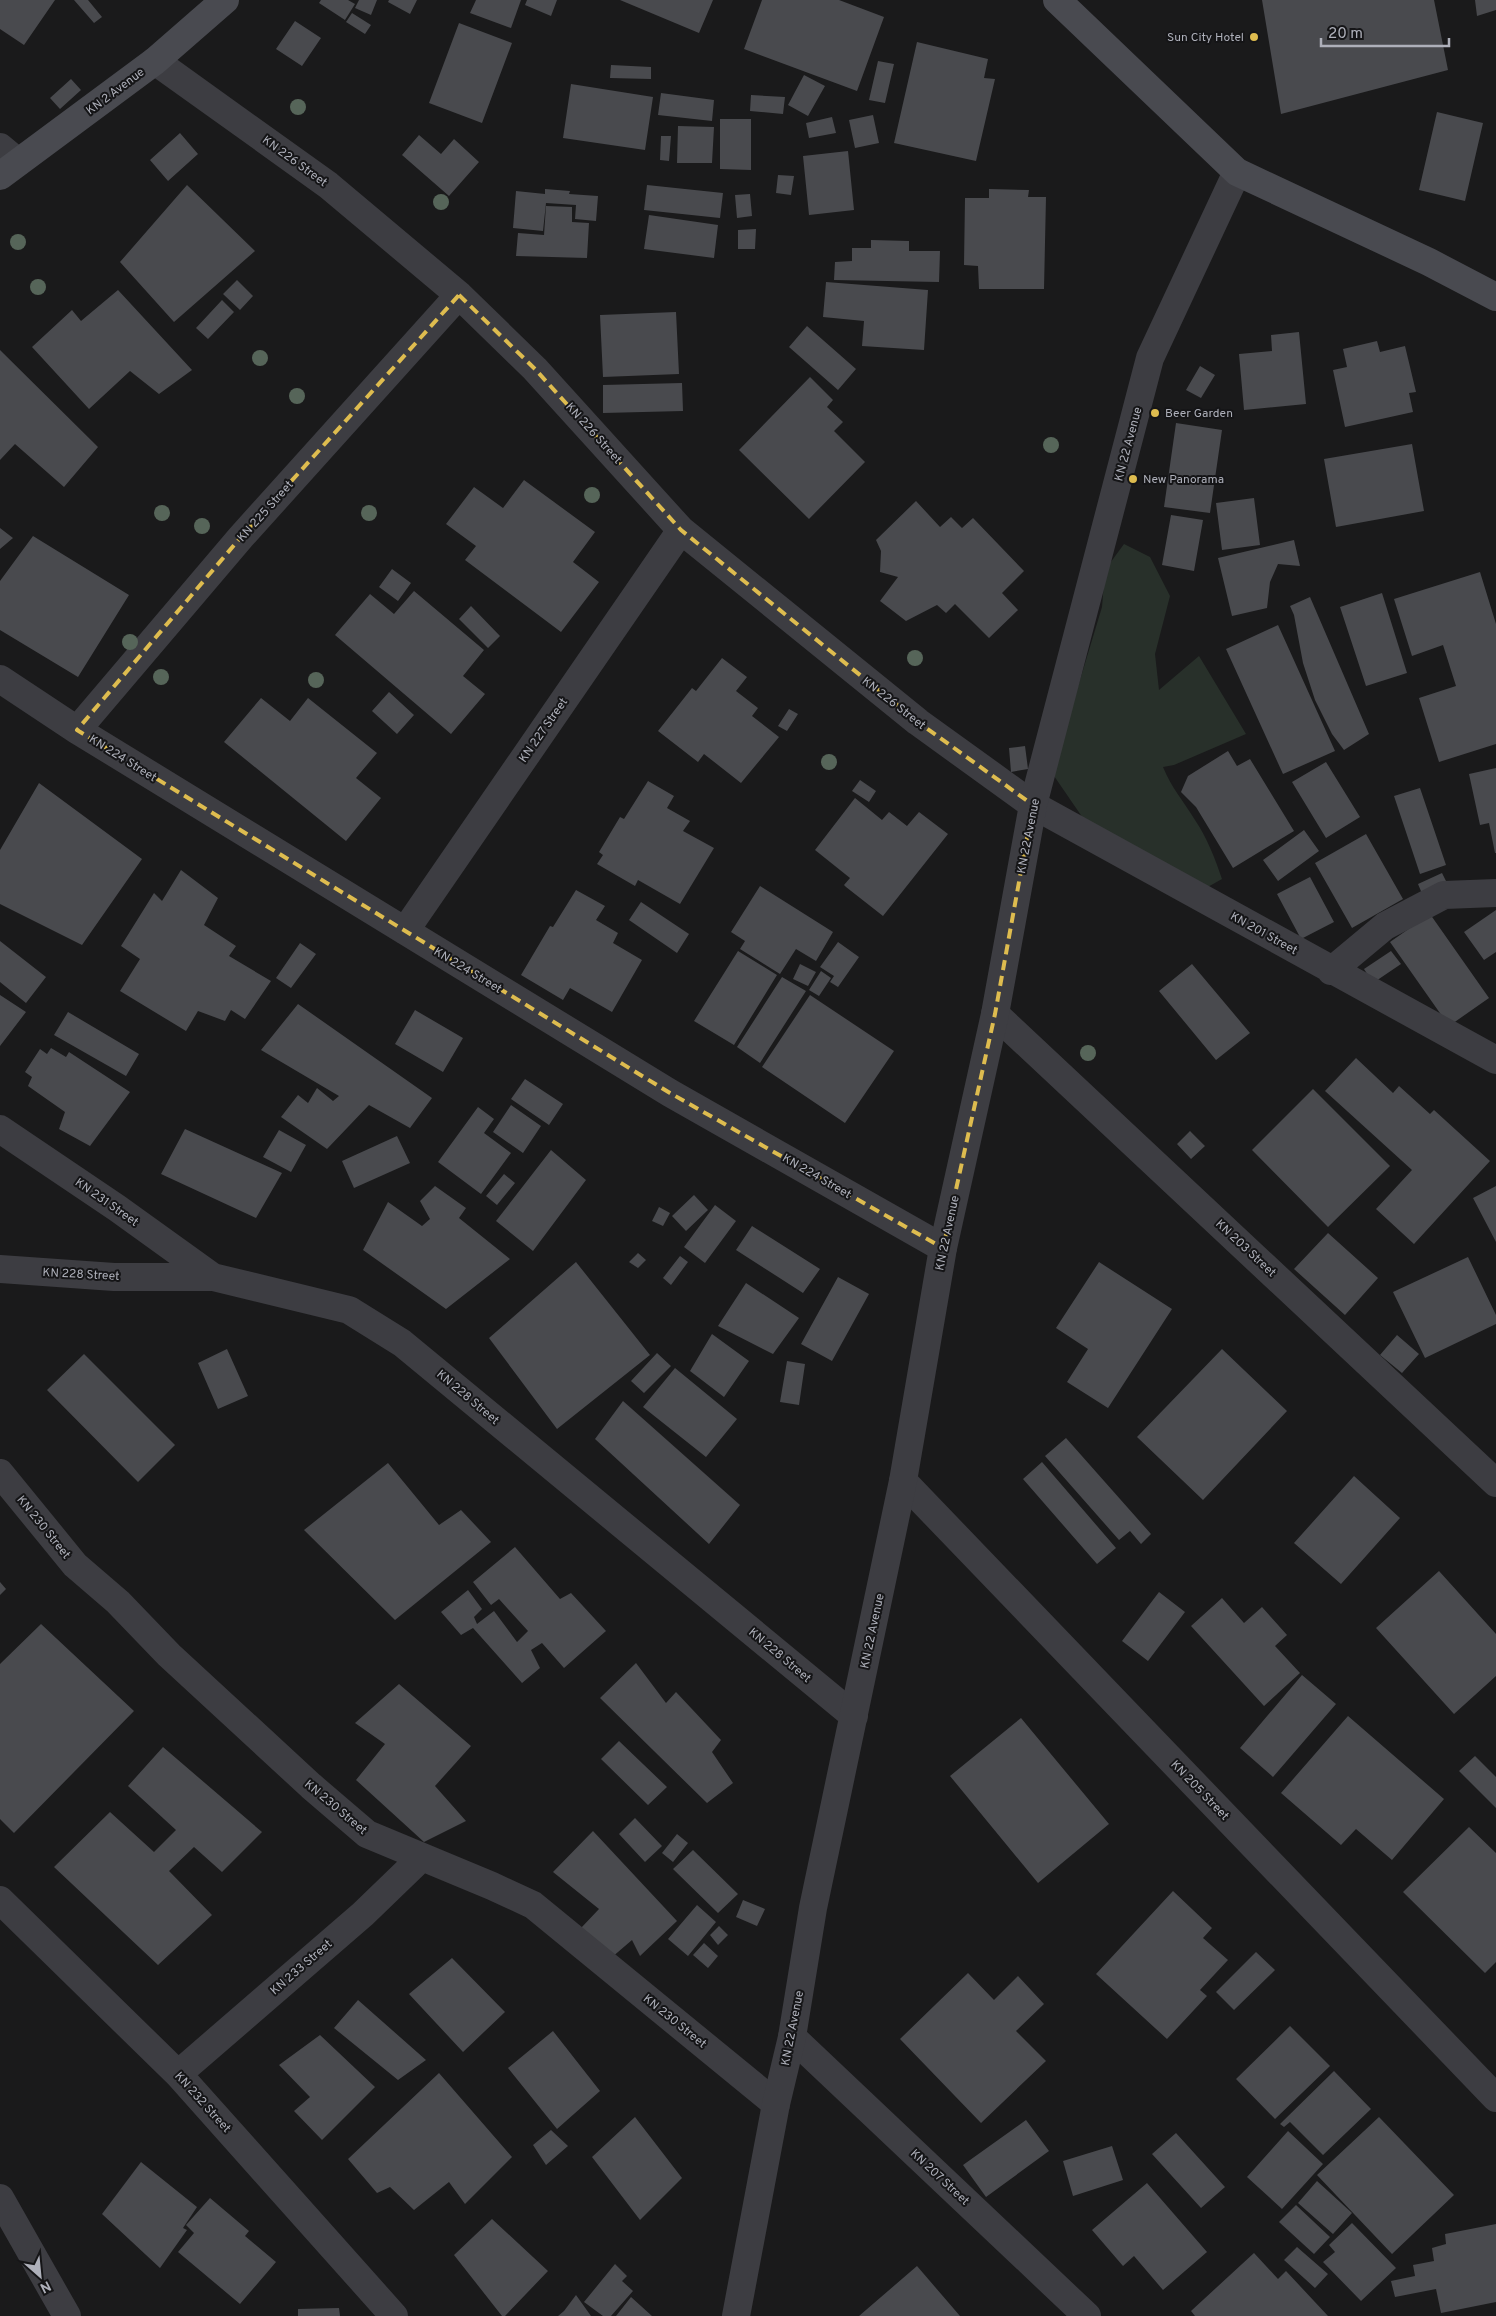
<svg xmlns="http://www.w3.org/2000/svg" width="1496" height="2316" viewBox="0 0 1496 2316" font-family="Overpass,sans-serif">
<style>
.green{fill:#28302a}
.building{fill:#494a4e}
.lines{fill:none;stroke-linecap:round;stroke-linejoin:round}
.minor{stroke:#3d3d42;stroke-width:28}
.tertiary{stroke:#3d3d42;stroke-width:28}
.secondary{stroke:#494a50;stroke-width:28}
.tree{fill:#566559}
.marked{fill:none;stroke:#debc4f;stroke-width:4;stroke-dasharray:10 6;stroke-linejoin:round}
.poi-dot{fill:#debc4f;stroke:#151517;stroke-width:2}
.labels{text-anchor:middle;stroke-width:4;stroke-linejoin:round;paint-order:stroke}
.poi-label{font-size:12px;fill:#aeb0ba;stroke:#151517;text-anchor:start}
.street-label{font-size:12px;fill:#aeb0ba;stroke:#151517}
</style>
<rect width="100%" height="100%" fill="#1a1a1b"/>
<path class="green" d="M1124,544L1150,557L1170,596L1155,654L1159,690L1199,656L1246,734L1174,765L1163,767C1172,789 1183,800 1195,820C1207,838 1215,858 1222,879L1206,888L1087,824L1052,773L1102,607L1105,570Z"/>
<path class="building" d="M0,0H55L24,45L0,29Z
M74,0H88L102,17L94,23Z
M321,0H348L355,4L345,20L319,3Z
M359,0H377L371,15L355,8Z
M389,0H417L410,14L388,2Z
M476,0H521L511,28L470,13Z
M527,0H557L551,16L525,5Z
M620,0H713L699,33Z
M762,0H839L884,17L857,91L744,49Z
M1262,0H1434L1448,70L1281,114Z
M1475,0H1496V10L1477,16Z
M352,13L371,25L365,34L346,22Z
M295,21L321,38L302,66L276,49Z
M459,23L512,43L482,123L429,103Z
M917,42L988,59L984,78L995,79L976,161L894,143Z
M878,61L894,64L885,103L869,100Z
M611,65L651,67V79L610,78Z
M804,75L825,86L808,116L788,105Z
M71,79L81,90L60,109L50,98Z
M571,84L653,97L645,150L563,138Z
M661,93L714,100L712,121L658,115Z
M751,95L785,97L783,114L750,111Z
M1437,112L1483,123L1465,201L1419,190Z
M873,115L879,143L855,148L849,120Z
M832,117L836,133L809,138L806,123Z
M720,119H751V170L720,169Z
M678,126L714,127L712,163H677Z
M180,133L198,154L168,181L150,160Z
M419,135L441,154L454,139L479,162L449,196L402,155Z
M661,136H671L669,161L660,160Z
M848,151L854,210L809,215L803,156Z
M778,175L794,176L791,195L776,193Z
M187,185L255,251L174,322L120,262Z
M647,185L723,193L720,218L644,210Z
M545,189L570,191L569,194L598,196L596,221L575,219L576,205L546,203L543,231L513,228L516,191L545,194Z
M989,189L1029,190L1028,197H1046L1044,289H979L978,266L964,265L965,198H989Z
M750,194L752,216L737,218L735,195Z
M546,206L572,207V222L589,223L587,258L516,256L518,233L544,235Z
M649,215L718,225L714,258L644,249Z
M756,229L755,249H738V230Z
M871,240L909,241V251H940L939,282L834,280L835,262L852,261V248H871Z
M237,280L253,296L240,310L223,294Z
M826,282L928,290L924,350L862,346L864,321L823,317Z
M118,290L192,370L159,394L130,371L89,409L32,347L72,310L81,321Z
M222,300L234,312L208,339L196,328Z
M676,312L679,374L603,377L600,315Z
M807,326L856,369L838,390L789,347Z
M1299,332L1306,404L1244,410L1239,354L1272,351L1271,335Z
M1377,341L1380,352L1405,346L1416,392L1409,393L1413,412L1345,427L1333,370L1347,367L1343,349Z
M0,350L98,447L64,487L15,444L0,460Z
M1200,366L1215,375L1201,398L1186,390Z
M810,377L833,400L827,407L843,422L834,431L865,462L809,519L739,450Z
M682,383L683,411L603,413V385Z
M1176,423L1222,430L1210,513L1164,507Z
M1412,444L1424,511L1336,527L1324,459Z
M524,480L595,532L573,562L599,582L561,632L465,560L476,546L446,524L474,487L503,508Z
M1254,498L1260,545L1222,550L1216,503Z
M916,501L940,527L951,517L962,528L973,518L1024,571L1002,593L1018,610L989,638L955,604L946,613L937,605L906,621L880,601L898,577L880,572L881,551L876,540Z
M1171,515L1203,520L1194,571L1162,565Z
M0,528L13,538L0,549Z
M33,536L129,595L78,677L0,630V581Z
M1294,540L1300,566L1278,564L1270,582L1267,608L1232,616L1218,558Z
M392,569L411,583L398,601L379,587Z
M1480,572L1496,624V744L1439,762L1419,698L1456,686L1443,645L1412,656L1394,599Z
M414,591L484,650L463,676L485,694L451,734L335,635L370,594L394,614Z
M1382,593L1407,673L1366,686L1340,607Z
M1310,597L1369,734L1344,750L1332,734L1315,700L1303,663L1294,615L1290,606Z
M471,606L500,636L488,648L459,619Z
M1278,625L1335,751L1283,774L1226,649Z
M722,658L747,677L736,691L758,708L752,716L779,737L741,783L704,754L698,762L658,731L692,688L696,691Z
M389,692L414,715L397,734L372,711Z
M261,698L290,721L308,698L377,753L356,778L381,798L346,841L224,742Z
M789,709L798,714L787,731L778,726Z
M1025,746L1028,769L1011,772L1009,748Z
M1228,751L1237,766L1250,759L1294,831L1233,868L1196,807L1181,792L1188,776Z
M1326,762L1360,817L1326,838L1292,782Z
M1496,768V853H1495L1489,823L1480,825L1469,774Z
M860,780L876,791L869,802L852,791Z
M648,781L674,796L667,808L690,821L683,831L714,848L680,904L638,880L635,886L597,864L603,855L599,852L620,817L624,819Z
M39,783L142,859L82,945L0,904V850Z
M1420,788L1446,865L1420,874L1394,796Z
M855,798L882,820L889,812L907,826L919,812L948,834L883,916L846,887L844,885L850,878L815,850Z
M1304,830L1319,851L1278,881L1263,860Z
M1366,834L1403,899L1352,928L1315,863Z
M181,870L218,898L204,925L236,946L229,956L271,981L245,1019L231,1010L225,1021L198,1011L186,1031L120,991L140,959L121,946L154,893L162,901Z
M1442,873L1448,885L1423,896L1418,884Z
M1310,877L1334,922L1301,939L1277,894Z
M760,886L833,932L816,961L796,949L780,974L740,949L745,941L731,932Z
M576,890L605,906L596,920L618,933L613,943L642,960L612,1012L570,988L563,1000L521,975L550,926L553,927Z
M641,902L689,934L677,953L629,920Z
M1496,910V952L1484,960L1464,932Z
M1430,914L1489,998L1449,1026L1390,942Z
M0,941L46,977L26,1003L0,982Z
M838,942L859,957L838,987L830,982L834,976L820,967Z
M300,943L316,954L291,988L276,978Z
M738,951L777,975L734,1045L694,1021Z
M1391,951L1401,964L1373,983L1364,969Z
M800,964L816,972L808,986L793,979Z
M1192,964L1250,1033L1216,1060L1159,991Z
M821,971L831,978L819,996L809,990Z
M782,977L806,991L760,1063L737,1047Z
M0,995L26,1012L0,1046Z
M810,995L894,1051L845,1123L762,1067Z
M298,1004L432,1098L410,1128L369,1105L327,1149L281,1117L298,1095L308,1103L317,1088L333,1101L339,1096L261,1050Z
M415,1010L463,1038L443,1072L395,1044Z
M68,1012L139,1054L126,1076L54,1035Z
M51,1048L66,1057L69,1052L130,1092L90,1146L59,1129L65,1112L28,1086L32,1077L25,1072L40,1049L47,1054Z
M1356,1058L1393,1093L1399,1086L1430,1114L1434,1110L1490,1161L1414,1244L1376,1209L1412,1170L1325,1091Z
M525,1079L563,1104L549,1125L511,1099Z
M1313,1089L1390,1166L1328,1227L1252,1150Z
M511,1105L541,1126L523,1153L493,1132Z
M478,1107L494,1119L484,1133L511,1153L481,1194L438,1162Z
M185,1129L282,1173L256,1218L161,1174Z
M279,1130L306,1145L291,1172L263,1157Z
M1190,1131L1205,1146L1191,1159L1177,1144Z
M397,1136L410,1163L354,1188L342,1161Z
M551,1150L586,1180L533,1251L496,1221Z
M504,1174L515,1183L497,1205L486,1196Z
M435,1186L466,1208L459,1218L510,1259L446,1309L363,1250L388,1202L422,1226L430,1219L420,1201Z
M1496,1186V1242L1473,1198Z
M694,1195L708,1210L686,1231L672,1216Z
M715,1205L736,1221L705,1263L684,1247Z
M659,1207L670,1213L663,1226L652,1221Z
M752,1226L820,1269L803,1293L736,1250Z
M1328,1233L1378,1278L1345,1315L1294,1269Z
M638,1253L646,1260L638,1268L629,1262Z
M680,1256L688,1262L671,1285L663,1278Z
M1468,1257L1496,1315V1324L1425,1358L1393,1292Z
M576,1262L650,1355L557,1429L489,1338Z
M1099,1262L1172,1309L1108,1408L1067,1382L1088,1349L1056,1328Z
M838,1277L869,1294L832,1361L801,1344Z
M746,1283L799,1318L773,1354L718,1326Z
M712,1334L749,1361L724,1397L690,1371Z
M1397,1335L1419,1354L1402,1373L1380,1355Z
M227,1349L248,1396L218,1409L198,1363Z
M1222,1349L1287,1411L1203,1500L1137,1437Z
M657,1353L671,1366L644,1393L631,1381Z
M84,1354L175,1445L138,1482L47,1390Z
M787,1361L805,1364L799,1405L780,1402Z
M675,1368L737,1419L706,1457L643,1407Z
M623,1401L740,1505L709,1544L595,1439Z
M1066,1438L1151,1534L1141,1544L1130,1531L1119,1540L1045,1456Z
M1042,1462L1116,1548L1097,1564L1023,1479Z
M388,1463L439,1525L461,1510L491,1542L395,1620L304,1530Z
M1354,1476L1400,1518L1341,1584L1294,1543Z
M515,1547L560,1599L571,1593L606,1631L564,1668L542,1643L531,1650L540,1668L522,1683L473,1628L461,1635L441,1612L468,1590L482,1609L474,1617L477,1624L494,1611L517,1642L528,1631L499,1599L491,1605L473,1582Z
M1439,1571L1496,1634V1676L1454,1714L1376,1628Z
M0,1582L6,1589L0,1595Z
M1159,1592L1185,1612L1148,1661L1122,1641Z
M1222,1598L1244,1623L1262,1607L1287,1635L1275,1646L1300,1673L1264,1706L1191,1626Z
M41,1624L134,1711L14,1833L0,1819V1664Z
M636,1663L666,1703L676,1692L721,1740L712,1752L733,1783L707,1803L600,1698Z
M1302,1675L1336,1704L1273,1777L1240,1748Z
M399,1684L471,1746L435,1786L466,1821L424,1842L356,1780L385,1744L355,1723Z
M1348,1716L1444,1799L1392,1860L1356,1829L1341,1845L1281,1793Z
M1021,1718L1109,1824L1038,1883L950,1776Z
M619,1741L667,1787L648,1805L601,1759Z
M163,1747L262,1832L222,1872L194,1847L169,1871L212,1915L158,1965L54,1867L110,1812L154,1852L176,1830L128,1786Z
M1475,1756L1496,1777V1808L1459,1771Z
M635,1818L662,1846L645,1862L619,1834Z
M1469,1827L1496,1853V1962L1485,1973L1403,1892Z
M593,1831L677,1921L640,1956L632,1940L611,1958L581,1928L599,1909L553,1872Z
M677,1834L688,1843L673,1862L662,1853Z
M693,1850L738,1894L718,1913L673,1869Z
M1173,1891L1212,1928L1203,1938L1228,1960L1200,1990L1207,1996L1167,2039L1096,1974Z
M743,1900L765,1909L757,1926L736,1917Z
M697,1905L716,1922L688,1956L668,1939Z
M719,1926L728,1935L718,1945L710,1935Z
M704,1943L718,1956L708,1968L693,1955Z
M1256,1952L1275,1970L1234,2010L1216,1992Z
M452,1958L505,2012L463,2052L409,1994Z
M968,1973L994,2000L1018,1976L1044,2004L1016,2031L1046,2061L981,2123L900,2039Z
M358,2000L426,2060L398,2080L334,2028Z
M1290,2026L1330,2066L1275,2119L1236,2079Z
M553,2031L600,2091L557,2129L508,2068Z
M320,2035L375,2087L322,2140L294,2111L310,2097L279,2065Z
M1334,2071L1371,2109L1323,2155L1290,2122L1284,2127L1280,2124Z
M439,2073L512,2157L465,2204L449,2182L414,2210L390,2187L377,2193L348,2159Z
M635,2117L682,2178L640,2220L592,2157Z
M1379,2117L1454,2195L1392,2254L1317,2175Z
M1026,2120L1049,2151L986,2197L963,2165Z
M551,2130L568,2146L546,2165L533,2145Z
M1288,2131L1323,2164L1282,2209L1247,2177Z
M1176,2133L1225,2187L1201,2208L1152,2154Z
M1112,2146L1123,2180L1073,2196L1063,2161Z
M141,2162L197,2207L183,2228L187,2230L160,2268L102,2214Z
M1317,2181L1352,2213L1333,2234L1298,2203Z
M1147,2183L1207,2252L1163,2290L1134,2256L1123,2266L1092,2230Z
M210,2198L249,2231L245,2236L276,2262L240,2304L178,2252L194,2233L186,2225Z
M1296,2205L1330,2237L1314,2254L1279,2222Z
M492,2219L548,2271L505,2316H502L454,2255Z
M1352,2223L1396,2268L1361,2301L1323,2262L1335,2252L1329,2245Z
M1496,2224V2302L1441,2313L1436,2289L1395,2297L1391,2281L1415,2276L1413,2265L1434,2261L1432,2248L1446,2244L1445,2234Z
M1297,2247L1328,2274L1315,2288L1284,2260Z
M1254,2253L1278,2279L1286,2271L1328,2316H1195L1191,2311Z
M615,2264L627,2276L622,2281L633,2291L611,2316H603L584,2302Z
M917,2266L960,2316H859Z
M576,2295L591,2316H558L564,2311Z
M631,2297L652,2316H616Z
M339,2308L340,2316H298V2309Z"/>
<g class="lines">
<path class="minor" d="M155,61L328,185L459,295L535,369L681,530L918,722L1033,805L1496,1060
M0,147L18,162
M0,679L77,730L670,1093L943,1248
M77,730L241,537L459,295
M405,931L681,530
M1331,971L1385,926L1444,895L1496,893
M995,1014L1496,1483
M0,1129L117,1208L213,1277
M0,1269L114,1277H213L349,1310L402,1343L854,1716
M0,1473L75,1565L118,1602L169,1655L311,1786L367,1834L492,1886L533,1905L776,2104
M903,1481L1496,2098
M0,1900L178,2074L394,2316
M792,2037L1087,2316
M178,2074L363,1914L422,1857
M0,2198L67,2316"/>
<path class="tertiary" d="M736,2316L776,2104L792,2037L813,1908L903,1481L943,1248L995,1014L1033,805L1150,358L1237,172"/>
<path class="secondary" d="M1057,0L1237,172L1429,262L1496,297
M0,176L155,61L225,0"/>
</g>
<g class="tree">
<circle cx="298" cy="107" r="8"/>
<circle cx="441" cy="202" r="8"/>
<circle cx="18" cy="242" r="8"/>
<circle cx="38" cy="287" r="8"/>
<circle cx="260" cy="358" r="8"/>
<circle cx="297" cy="396" r="8"/>
<circle cx="1051" cy="445" r="8"/>
<circle cx="592" cy="495" r="8"/>
<circle cx="162" cy="513" r="8"/>
<circle cx="369" cy="513" r="8"/>
<circle cx="202" cy="526" r="8"/>
<circle cx="130" cy="642" r="8"/>
<circle cx="915" cy="658" r="8"/>
<circle cx="161" cy="677" r="8"/>
<circle cx="316" cy="680" r="8"/>
<circle cx="829" cy="762" r="8"/>
<circle cx="1088" cy="1053" r="8"/>
</g>
<path class="marked" d="M459,295L535,369L681,530L918,722L1033,805L995,1014L943,1248L670,1093L77,730L241,537Z"/>
<g class="poi-dot">
<circle cx="1254" cy="37" r="5"/>
<circle cx="1155" cy="413" r="5"/>
<circle cx="1133" cy="479" r="5"/>
</g>
<g class="labels">
<g class="poi-label">
<text x="1244" y="41" text-anchor="end">Sun City Hotel</text>
<text x="1165" y="417">Beer Garden</text>
<text x="1143" y="483">New Panorama</text>
</g>
<g class="street-label">
<text transform="translate(115 91) rotate(-37)" y="4">KN 2 Avenue</text>
<text transform="translate(295 161) rotate(36)" y="4">KN 226 Street</text>
<text transform="translate(594 433) rotate(48)" y="4">KN 226 Street</text>
<text transform="translate(1128 444) rotate(-75)" y="4">KN 22 Avenue</text>
<text transform="translate(265 511) rotate(-48)" y="4">KN 225 Street</text>
<text transform="translate(894 703) rotate(38)" y="4">KN 226 Street</text>
<text transform="translate(543 730) rotate(-55)" y="4">KN 227 Street</text>
<text transform="translate(123 758) rotate(32)" y="4">KN 224 Street</text>
<text transform="translate(1028 836) rotate(-79)" y="4">KN 22 Avenue</text>
<text transform="translate(1264 933) rotate(29)" y="4">KN 201 Street</text>
<text transform="translate(468 970) rotate(31)" y="4">KN 224 Street</text>
<text transform="translate(817 1176) rotate(30)" y="4">KN 224 Street</text>
<text transform="translate(107 1202) rotate(35)" y="4">KN 231 Street</text>
<text transform="translate(947 1233) rotate(-78)" y="4">KN 22 Avenue</text>
<text transform="translate(1246 1248) rotate(43)" y="4">KN 203 Street</text>
<text transform="translate(81 1274) rotate(3)" y="4">KN 228 Street</text>
<text transform="translate(468 1397) rotate(40)" y="4">KN 228 Street</text>
<text transform="translate(44 1527) rotate(51)" y="4">KN 230 Street</text>
<text transform="translate(872 1631) rotate(-78)" y="4">KN 22 Avenue</text>
<text transform="translate(780 1655) rotate(40)" y="4">KN 228 Street</text>
<text transform="translate(1200 1790) rotate(46)" y="4">KN 205 Street</text>
<text transform="translate(336 1807) rotate(40)" y="4">KN 230 Street</text>
<text transform="translate(301 1967) rotate(-41)" y="4">KN 233 Street</text>
<text transform="translate(675 2021) rotate(39)" y="4">KN 230 Street</text>
<text transform="translate(792 2028) rotate(-79)" y="4">KN 22 Avenue</text>
<text transform="translate(203 2102) rotate(48)" y="4">KN 232 Street</text>
<text transform="translate(940 2177) rotate(43)" y="4">KN 207 Street</text>
</g>
</g>
<g transform="translate(40 2276) rotate(153)" stroke="#151517" stroke-width="4" paint-order="stroke">
<path d="M0-4L9 19L0 12L-9 19Z" fill="#aeb0ba"/>
<text y="-8" font-size="14" font-weight="bold" text-anchor="middle" fill="#aeb0ba">N</text>
</g>
<path d="M1321 38v8h128v-8" fill="none" stroke="#aeb0ba" stroke-width="2.5"/>
<text x="1328" y="38" font-size="15" fill="#aeb0ba" stroke="#151517" stroke-width="4" paint-order="stroke">20 m</text>
</svg>
